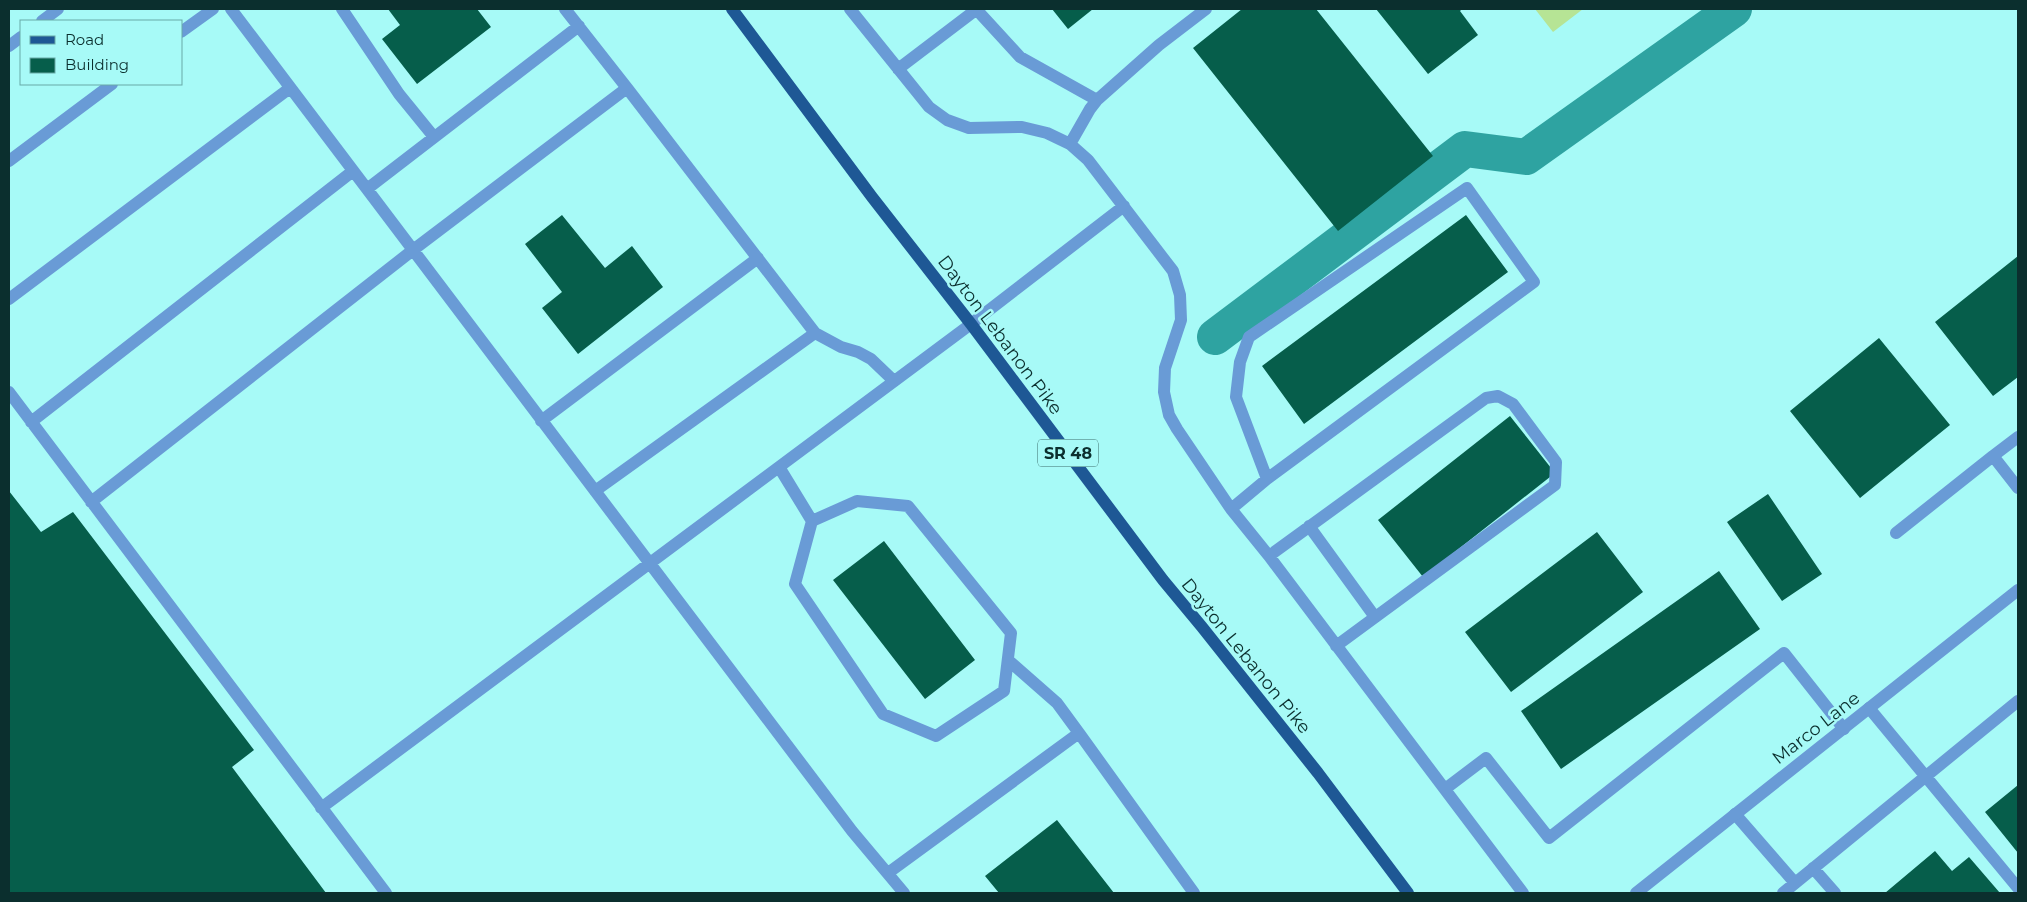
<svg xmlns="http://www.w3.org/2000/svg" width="2027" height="902" viewBox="0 0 2027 902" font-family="Montserrat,sans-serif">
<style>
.green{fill:#b6e495}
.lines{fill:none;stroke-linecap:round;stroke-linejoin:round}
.canal{stroke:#2ea3a1;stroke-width:36}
.building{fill:#065e4b}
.service{stroke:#699bd6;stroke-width:12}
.minor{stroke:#699bd6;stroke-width:12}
.primary{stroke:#1e5895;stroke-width:12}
.labels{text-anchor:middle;stroke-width:5;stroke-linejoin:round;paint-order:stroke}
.shield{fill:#a7faf7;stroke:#3a6c6a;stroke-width:1}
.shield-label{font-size:16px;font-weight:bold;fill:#0b2f2e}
.street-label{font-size:18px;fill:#0b2f2e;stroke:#a7faf7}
</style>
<rect width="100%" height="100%" fill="#a7faf7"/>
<path class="green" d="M1535,9H1583L1553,32Z"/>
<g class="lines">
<path class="canal" d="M1215,337L1465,149L1526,157L1734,9"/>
</g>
<path class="building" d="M388,9H477L491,27L417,84L382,39L400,25Z
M1052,9H1093L1068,29Z
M1242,9H1316L1433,156L1338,231L1193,48Z
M1376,9H1462L1460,11L1478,35L1428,74Z
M562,215L605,268L632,246L663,287L578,354L542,308L562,292L525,244Z
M1466,215L1508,272L1304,424L1262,366Z
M2018,256V377L1993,396L1935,322Z
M1879,338L1950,425L1860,498L1790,411Z
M1510,416L1555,473L1423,577L1378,520Z
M9,491L41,532L73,512L254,750L232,767L326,893H9Z
M1768,494L1822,574L1782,601L1727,522Z
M1597,532L1643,592L1511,692L1465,632Z
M884,541L975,660L925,699L833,580Z
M1719,571L1760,629L1561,769L1521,711Z
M2018,785V853L1985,812Z
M1057,820L1114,893H999L985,876Z
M1935,851L1952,871L1969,857L2000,893H1885Z"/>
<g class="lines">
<path class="service" d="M231,9L852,831L904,893
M342,9L399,94L434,137
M565,9L627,88
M850,9L929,107L947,120L969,128L1022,127L1047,133L1070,144L1088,160L1173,271L1180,295L1181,320L1165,368L1164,392L1169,415L1177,429L1231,509L1269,556L1523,893
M976,9L1020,57L1097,100
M42,21L58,9
M181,32L213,9
M9,46L21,37
M898,69L977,9
M1070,144L1090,109L1097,100L1159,45L1206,9
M9,161L112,84
M367,189L579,26
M9,299L290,88
M9,392L386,893
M541,421L758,258
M31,422L353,171
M1993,456L2018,437
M779,467L812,521L795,584L883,714L936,736L1004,691L1011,633L908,506L857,501L812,521
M595,491L815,333
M91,502L413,250L627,88L815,333L841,347L858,352L871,359L894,381
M1231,509L1267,479L1534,282L1467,188L1249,337L1240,362L1236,397L1267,479
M1309,526L1375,617
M1896,533L1993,456L2018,488
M1269,556L1486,398L1498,396L1513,404L1556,462L1555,485L1336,646
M1008,660L1057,703L1079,733
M1869,708L2018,888
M1445,789L1486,758L1549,838L1784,653L1844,729
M321,808L971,324L1124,206
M1735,814L1795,883
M1813,868L1835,893
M888,873L1079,733L1194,893
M1783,893L2018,701"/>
<path class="minor" d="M1636,893L2018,590"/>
<path class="primary" d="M732,9L872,197L971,324L1163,580L1202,627L1318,773L1408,893"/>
</g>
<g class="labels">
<rect class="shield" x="1038" y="439.5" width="60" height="27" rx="4"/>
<g class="shield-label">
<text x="1068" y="459">SR 48</text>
</g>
<g class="street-label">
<text transform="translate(1000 335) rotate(53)" y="6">Dayton Lebanon Pike</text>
<text transform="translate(1246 656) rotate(51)" y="6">Dayton Lebanon Pike</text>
<text transform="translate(1816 728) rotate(-38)" y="6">Marco Lane</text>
</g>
</g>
<rect width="2027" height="902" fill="none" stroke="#0b2f2e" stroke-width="20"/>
<rect x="20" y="20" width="162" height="65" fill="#a7faf7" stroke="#69a9a7"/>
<rect x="30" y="36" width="25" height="8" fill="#1e5895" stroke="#69a9a7"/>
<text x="65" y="45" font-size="15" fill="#0b2f2e">Road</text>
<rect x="30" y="58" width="25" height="15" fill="#065e4b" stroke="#69a9a7"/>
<text x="65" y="70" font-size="15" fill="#0b2f2e">Building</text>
</svg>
